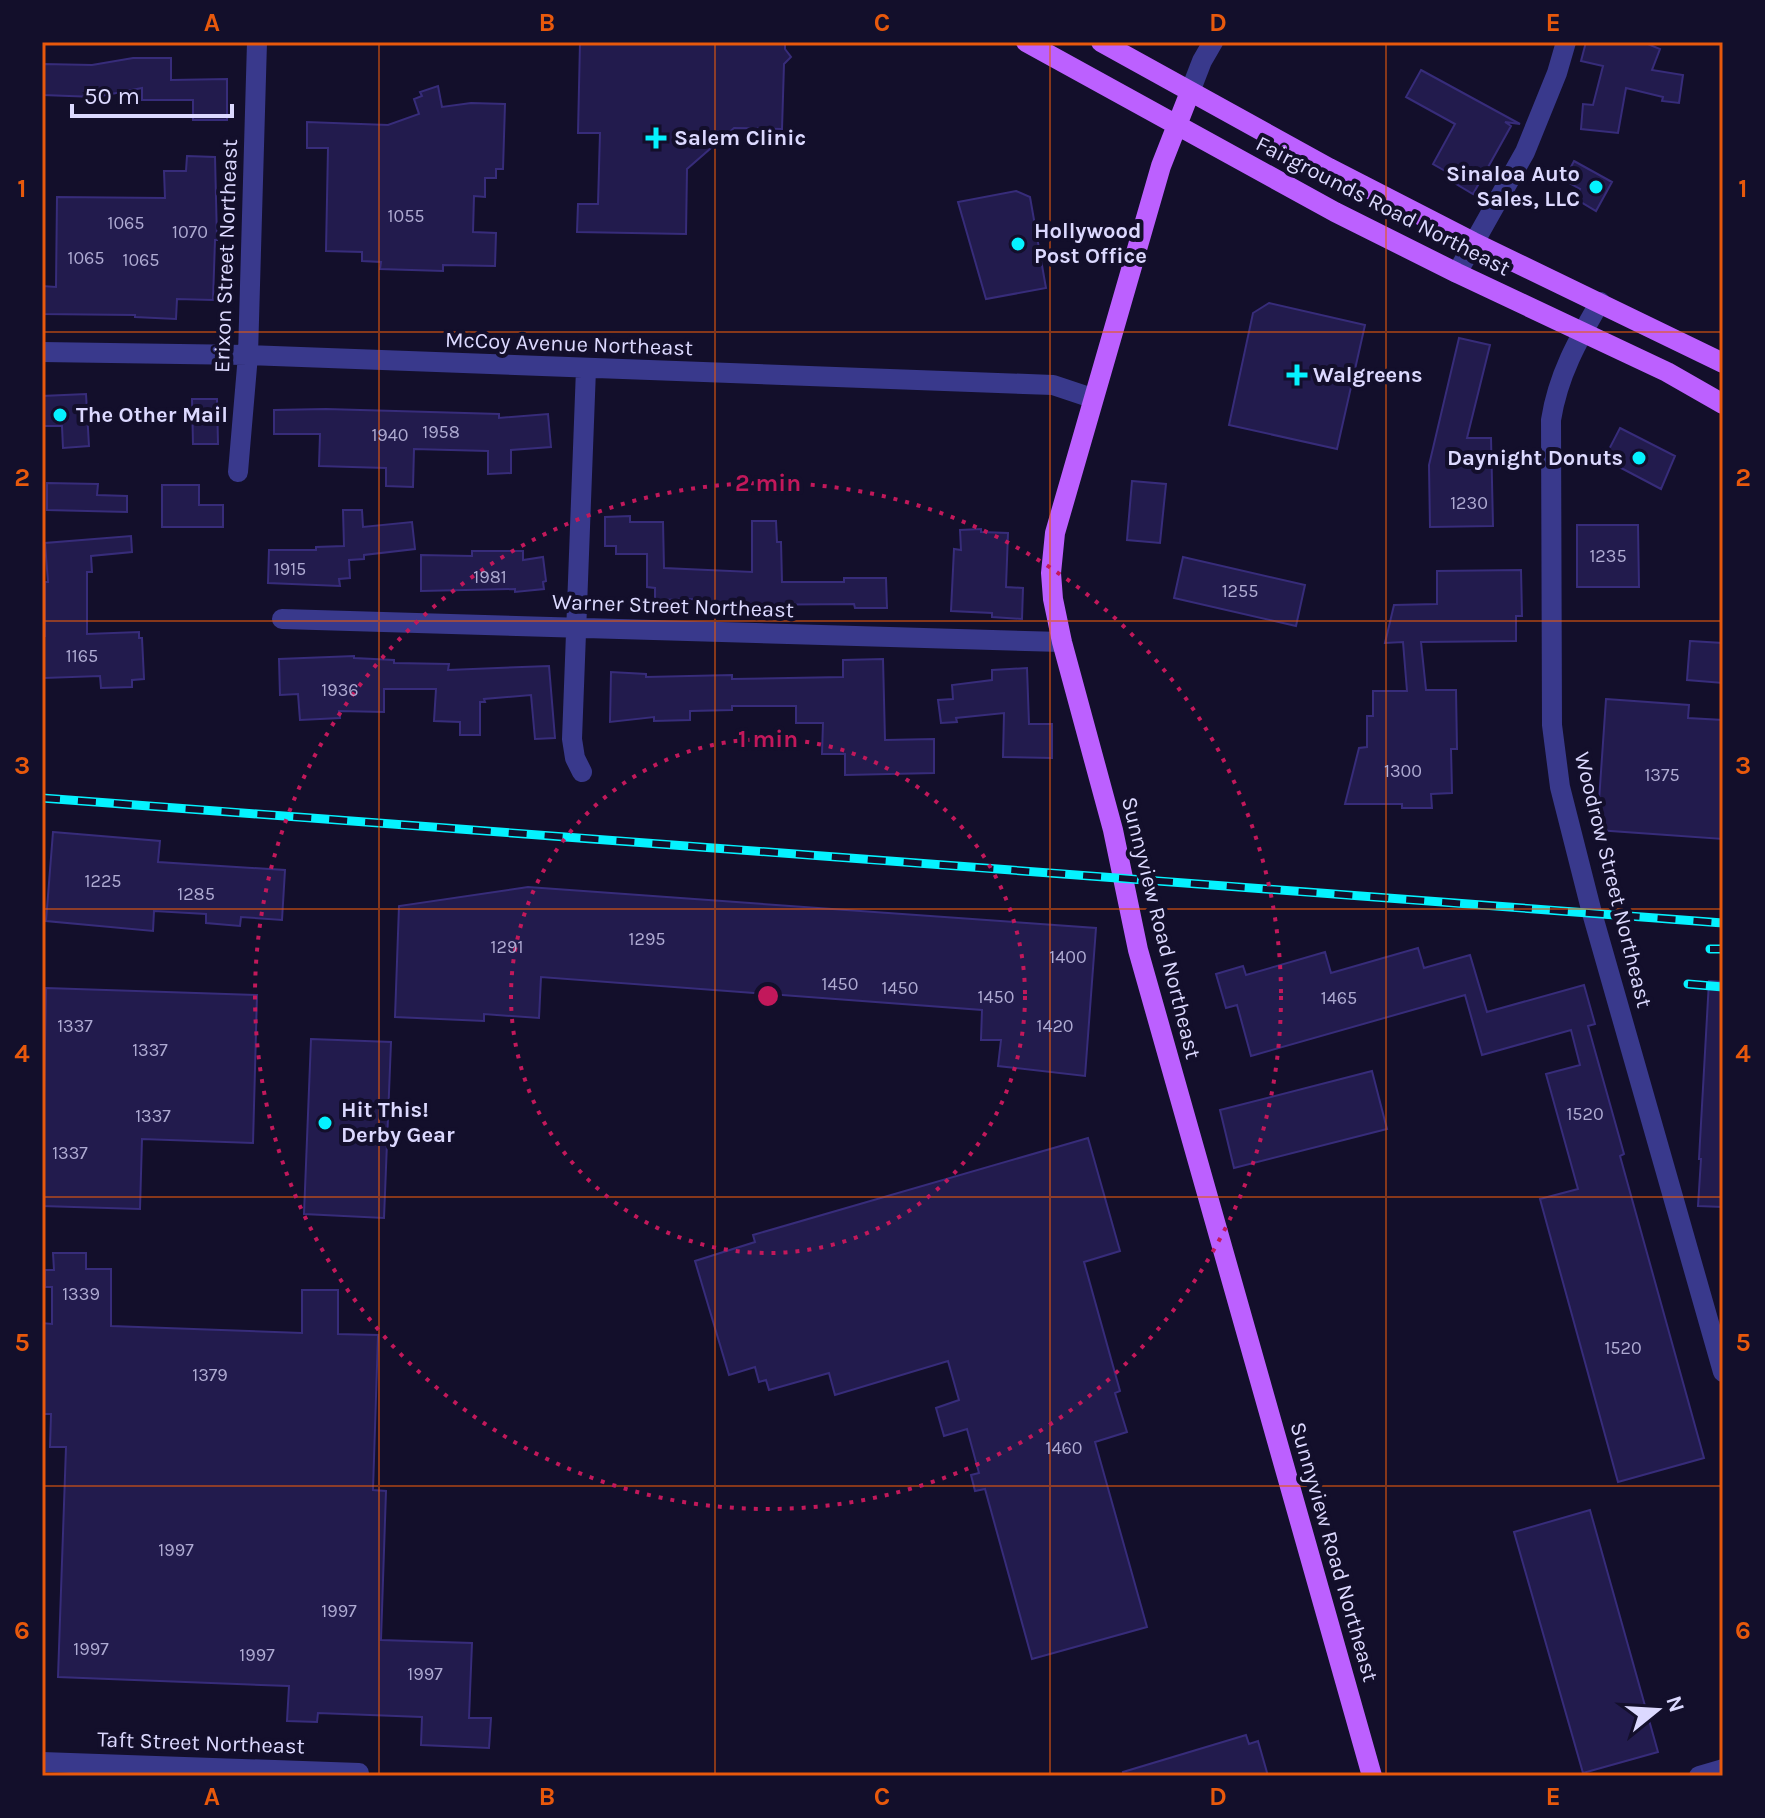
<svg xmlns="http://www.w3.org/2000/svg" width="1765" height="1818" font-family="Karla,sans-serif">
  <style>
    .building { fill: #221b4d; stroke: #372c7a; stroke-width: 2 }
    .lines { fill: none; stroke-linecap: round; stroke-linejoin: round }
    .minor { stroke: #39398c; stroke-width: 20 }
    .major { stroke: #bc60ff; stroke-width: 20 }
    .rail-casing { stroke: #05f2ff; stroke-width: 9 }
    .rail { stroke: #130f2b; stroke-width: 6; stroke-dasharray: 18; stroke-linecap: butt }
    .grid { fill: none; stroke: #e8590c; stroke-width: 2; stroke-opacity: 0.55 }
    .ring { fill: none; stroke: #c2185b; stroke-width: 4; stroke-dasharray: 4 8 }
    .poi-dot { fill: #05f2ff; stroke: #130f2b; stroke-width: 3 }
    .labels { text-anchor: middle; dominant-baseline: central; stroke-width: 8; stroke-linejoin: round; paint-order: stroke }
    .number-label { font-size: 18px; fill: #aeaad2 }
    .poi-label { font-size: 22px; font-weight: bold; fill: #dcd9ff; stroke: #130f2b; text-anchor: start }
    .street-label { font-size: 22px; fill: #dcd9ff; stroke: #130f2b }
    .centre { fill: #c2185b; stroke: #130f2b; stroke-width: 4 }
    .ring-label { font-size: 24px; text-anchor: middle; font-weight: bold; fill: #c2185b; stroke: #130f2b; stroke-width: 8; stroke-linejoin: round; paint-order: stroke }
    .neatline { fill: none; stroke: #e8590c; stroke-width: 3 }
    .grid-label { font-size: 26px; text-anchor: middle; font-weight: bold; fill: #e8590c }
  </style>
  <rect width="100%" height="100%" fill="#130f2b"/>
  <!-- building -->
  <path class="building" d="M 580,42 L 785,42 L 785,49 L 791,57 L 784,64 L 782,129 L 734,128 L 687,169 L 686,234 L 577,232 L 578,204 L 598,204 L 600,133 L 578,133 Z
    M 1586,42 L 1643,42 L 1660,49 L 1652,70 L 1683,75 L 1679,103 L 1662,101 L 1663,97 L 1626,88 L 1618,133 L 1581,129 L 1583,104 L 1593,105 L 1603,66 L 1581,61 Z
    M 133,58 L 171,58 L 171,80 L 227,79 L 227,120 L 193,120 L 193,100 L 142,100 L 142,88 L 96,97 L 43,95 L 44,64 L 92,65 Z
    M 1421,70 L 1520,124 L 1505,122 L 1511,126 L 1473,194 L 1451,181 L 1454,176 L 1433,164 L 1455,124 L 1406,97 Z
    M 438,86 L 442,107 L 471,103 L 505,104 L 503,169 L 496,169 L 496,178 L 485,178 L 485,197 L 474,196 L 473,232 L 496,233 L 495,266 L 443,265 L 443,271 L 380,269 L 381,262 L 362,261 L 362,252 L 326,251 L 328,148 L 307,148 L 307,122 L 388,125 L 419,114 L 414,99 L 422,96 L 420,92 Z
    M 187,156 L 215,157 L 217,240 L 215,240 L 213,300 L 177,299 L 176,319 L 135,317 L 135,315 L 42,314 L 42,286 L 56,287 L 57,197 L 165,198 L 164,171 L 186,171 Z
    M 1574,161 L 1612,182 L 1596,211 L 1576,199 L 1580,189 L 1564,180 Z
    M 1016,191 L 1030,197 L 1046,288 L 986,299 L 958,202 Z
    M 1269,303 L 1365,325 L 1337,449 L 1229,425 L 1253,313 Z
    M 1459,338 L 1490,345 L 1467,438 L 1491,438 L 1493,526 L 1430,527 L 1429,465 Z
    M 86,394 L 89,446 L 63,448 L 62,426 L 43,426 L 42,396 Z
    M 192,399 L 217,399 L 218,444 L 193,444 Z
    M 326,409 L 499,414 L 499,418 L 548,414 L 551,447 L 511,450 L 511,473 L 488,474 L 488,451 L 414,449 L 413,487 L 386,486 L 386,468 L 319,466 L 320,434 L 274,434 L 274,410 Z
    M 1620,428 L 1675,456 L 1661,489 L 1604,459 Z
    M 1132,481 L 1166,484 L 1160,543 L 1127,540 Z
    M 47,483 L 98,484 L 97,495 L 127,496 L 127,512 L 47,510 Z
    M 162,485 L 199,485 L 199,505 L 223,505 L 223,527 L 162,527 Z
    M 343,510 L 362,510 L 363,527 L 412,522 L 415,549 L 364,555 L 364,559 L 349,560 L 350,578 L 339,579 L 340,586 L 268,583 L 269,550 L 316,550 L 316,547 L 344,546 Z
    M 630,516 L 630,522 L 663,522 L 664,568 L 752,572 L 752,521 L 776,521 L 777,542 L 781,542 L 782,582 L 844,582 L 844,578 L 886,578 L 887,608 L 855,608 L 854,604 L 742,605 L 701,603 L 701,599 L 655,600 L 655,588 L 647,587 L 647,554 L 616,554 L 616,546 L 605,546 L 605,517 Z
    M 1577,525 L 1638,525 L 1639,587 L 1577,587 Z
    M 981,529 L 981,532 L 1008,533 L 1006,587 L 1023,588 L 1022,619 L 992,617 L 992,613 L 951,611 L 954,549 L 961,550 L 960,530 Z
    M 131,536 L 132,552 L 91,556 L 92,572 L 87,572 L 87,634 L 139,632 L 139,638 L 142,638 L 144,679 L 132,680 L 132,687 L 101,688 L 100,676 L 44,678 L 42,636 L 45,636 L 45,582 L 48,582 L 45,543 Z
    M 472,551 L 523,551 L 523,560 L 543,557 L 546,581 L 543,582 L 544,589 L 515,592 L 515,589 L 421,591 L 421,555 L 472,556 Z
    M 1183,557 L 1305,585 L 1296,626 L 1174,598 Z
    M 1521,570 L 1522,616 L 1516,616 L 1516,641 L 1421,642 L 1426,690 L 1456,690 L 1457,749 L 1451,749 L 1452,793 L 1431,794 L 1432,808 L 1402,808 L 1402,804 L 1345,804 L 1359,748 L 1367,747 L 1367,716 L 1373,716 L 1373,691 L 1407,691 L 1403,642 L 1385,643 L 1394,605 L 1437,604 L 1437,571 Z
    M 1690,641 L 1723,643 L 1723,683 L 1687,680 Z
    M 354,656 L 354,658 L 394,660 L 394,663 L 449,664 L 448,670 L 549,666 L 555,738 L 535,739 L 531,695 L 484,699 L 485,702 L 480,702 L 480,735 L 460,735 L 460,722 L 434,721 L 436,689 L 384,689 L 384,712 L 339,711 L 340,718 L 300,720 L 298,694 L 280,695 L 279,659 Z
    M 883,659 L 885,740 L 934,739 L 934,773 L 845,775 L 845,754 L 822,754 L 823,723 L 796,723 L 796,706 L 732,706 L 732,710 L 690,711 L 690,720 L 654,721 L 654,717 L 610,722 L 611,672 L 646,674 L 646,677 L 732,675 L 732,679 L 843,677 L 843,660 Z
    M 1027,668 L 1029,724 L 1052,724 L 1052,758 L 1003,757 L 1004,713 L 956,718 L 957,722 L 941,723 L 938,700 L 953,699 L 952,685 L 992,680 L 992,670 Z
    M 1606,699 L 1689,705 L 1688,718 L 1723,720 L 1723,839 L 1597,830 Z
    M 53,832 L 160,841 L 158,862 L 285,870 L 282,920 L 241,917 L 240,926 L 206,923 L 206,914 L 154,911 L 153,931 L 46,921 Z
    M 528,887 L 1096,928 L 1085,1076 L 998,1066 L 1001,1040 L 981,1040 L 982,1010 L 541,977 L 539,1018 L 484,1014 L 484,1021 L 395,1017 L 399,906 Z
    M 1418,948 L 1424,968 L 1470,955 L 1487,1012 L 1584,985 L 1595,1024 L 1588,1026 L 1624,1154 L 1620,1156 L 1704,1458 L 1618,1482 L 1540,1199 L 1578,1189 L 1546,1074 L 1580,1065 L 1571,1030 L 1482,1055 L 1465,995 L 1251,1056 L 1237,1005 L 1226,1008 L 1216,974 L 1243,966 L 1246,975 L 1325,952 L 1331,973 Z
    M 1709,981 L 1723,982 L 1723,1207 L 1698,1206 L 1701,1159 L 1699,1159 Z
    M 46,988 L 257,995 L 253,1143 L 142,1139 L 140,1209 L 42,1206 Z
    M 311,1039 L 391,1042 L 384,1218 L 304,1214 Z
    M 1372,1071 L 1387,1129 L 1234,1168 L 1220,1110 Z
    M 1088,1138 L 1120,1251 L 1084,1262 L 1120,1391 L 1115,1393 L 1127,1432 L 1095,1442 L 1147,1627 L 1032,1659 L 985,1489 L 975,1491 L 971,1475 L 979,1473 L 967,1429 L 944,1436 L 936,1408 L 959,1400 L 948,1361 L 835,1395 L 829,1373 L 769,1390 L 766,1380 L 759,1382 L 755,1367 L 729,1375 L 695,1261 L 755,1242 L 753,1235 Z
    M 53,1253 L 86,1253 L 86,1269 L 111,1269 L 111,1326 L 302,1333 L 302,1290 L 338,1290 L 338,1334 L 378,1335 L 373,1490 L 386,1491 L 381,1640 L 472,1643 L 469,1718 L 491,1718 L 489,1748 L 421,1745 L 422,1717 L 318,1713 L 317,1722 L 287,1721 L 289,1686 L 58,1677 L 66,1447 L 50,1447 L 51,1414 L 42,1414 L 42,1323 L 52,1324 L 52,1287 L 45,1287 L 45,1270 L 54,1270 Z
    M 1590,1510 L 1658,1752 L 1583,1773 L 1514,1532 Z
    M 1246,1735 L 1249,1744 L 1258,1741 L 1268,1776 L 1124,1776 L 1123,1772 Z"/>
  <g class="lines">
    <!-- minor -->
    <path class="minor" d="M 1190,92 L 1202,61 L 1213,42
      M 1457,273 L 1525,152 L 1557,73 L 1566,42
      M 1600,302 C 1578,340 1558,375 1551,420 L 1552,725 L 1560,787 L 1592,913 L 1723,1372
      M 42,352 L 248,355 L 1053,385 L 1092,398
      M 238,472 L 248,355 L 257,42
      M 282,619 L 1062,642
      M 582,772 L 575,758 L 572,739 L 586,369
      M 42,1762 L 359,1773
      M 1699,1776 L 1723,1769"/>
    <!-- major -->
    <path class="major" d="M 1026,42 L 1335,212 L 1457,273 L 1667,372 L 1723,404
      M 1101,42 L 1329,168 L 1473,242 L 1723,363
      M 1190,92 L 1161,166 L 1055,533 L 1051,573 L 1053,599 L 1062,642 L 1113,830 L 1138,950 L 1372,1776"/>
    <!-- rail casing -->
    <g class="rail-casing">
      <path id="rail" d="M 42,798 L 1723,923
        M 1710,949 L 1723,949
        M 1688,984 L 1723,987"/>
    </g>
    <!-- rail -->
    <use href="#rail" class="rail"/>
  </g>
  <!-- grid -->
  <path class="grid" d="M 379,42 L 379,1776M 715,42 L 715,1776M 1050,42 L 1050,1776M 1386,42 L 1386,1776M 42,332 L 1723,332M 42,621 L 1723,621M 42,909 L 1723,909M 42,1197 L 1723,1197M 42,1486 L 1723,1486"/>
  <!-- distance rings -->
  <g class="ring">
    <circle cx="768" cy="996" r="257"/>
    <circle cx="768" cy="996" r="513"/>
  </g>
  <!-- markers -->
  <g class="poi-dot">
    <path d="M652 126h8v8h8v8h-8v8h-8v-8h-8v-8h8z"/>
    <circle cx="1596" cy="187" r="8"/>
    <circle cx="1018" cy="244" r="8"/>
    <path d="M1293 363h8v8h8v8h-8v8h-8v-8h-8v-8h8z"/>
    <circle cx="60" cy="415" r="8"/>
    <circle cx="1639" cy="458" r="8"/>
    <circle cx="325" cy="1123" r="8"/>
  </g>
  <g class="labels">
    <!-- number labels -->
    <g class="number-label">
      <text x="406" y="216">1055</text>
      <text x="126" y="223">1065</text>
      <text x="190" y="232">1070</text>
      <text x="86" y="258">1065</text>
      <text x="141" y="260">1065</text>
      <text x="441" y="432">1958</text>
      <text x="390" y="435">1940</text>
      <text x="1469" y="503">1230</text>
      <text x="1608" y="556">1235</text>
      <text x="290" y="569">1915</text>
      <text x="490" y="577">1981</text>
      <text x="1240" y="591">1255</text>
      <text x="82" y="656">1165</text>
      <text x="340" y="690">1936</text>
      <text x="1403" y="771">1300</text>
      <text x="1662" y="775">1375</text>
      <text x="103" y="881">1225</text>
      <text x="196" y="894">1285</text>
      <text x="647" y="939">1295</text>
      <text x="507" y="947">1291</text>
      <text x="1068" y="957">1400</text>
      <text x="840" y="984">1450</text>
      <text x="900" y="988">1450</text>
      <text x="996" y="997">1450</text>
      <text x="1339" y="998">1465</text>
      <text x="75" y="1026">1337</text>
      <text x="1055" y="1026">1420</text>
      <text x="150" y="1050">1337</text>
      <text x="1585" y="1114">1520</text>
      <text x="153" y="1116">1337</text>
      <text x="70" y="1153">1337</text>
      <text x="81" y="1294">1339</text>
      <text x="1623" y="1348">1520</text>
      <text x="210" y="1375">1379</text>
      <text x="1064" y="1448">1460</text>
      <text x="176" y="1550">1997</text>
      <text x="339" y="1611">1997</text>
      <text x="91" y="1649">1997</text>
      <text x="257" y="1655">1997</text>
      <text x="425" y="1674">1997</text>
    </g>
    <!-- poi labels -->
    <g class="poi-label">
      <text x="674" y="138">Salem Clinic</text>
      <text x="1580" y="174" text-anchor="end">Sinaloa Auto<tspan x="1580" dy="25">Sales, LLC</tspan></text>
      <text x="1034" y="231">Hollywood<tspan x="1034" dy="25">Post Office</tspan></text>
      <text x="1313" y="375">Walgreens</text>
      <text x="76" y="415">The Other Mail</text>
      <text x="1623" y="458" text-anchor="end">Daynight Donuts</text>
      <text x="341" y="1110">Hit This!<tspan x="341" dy="25">Derby Gear</tspan></text>
    </g>
    <!-- street labels -->
    <g class="street-label">
      <text transform="translate(1383 206) rotate(27)">Fairgrounds Road Northeast</text>
      <text transform="translate(226 256) rotate(-88)">Erixon Street Northeast</text>
      <text transform="translate(569 344) rotate(2)">McCoy Avenue Northeast</text>
      <text transform="translate(673 606) rotate(2)">Warner Street Northeast</text>
      <text transform="translate(1613 880) rotate(76)">Woodrow Street Northeast</text>
      <text transform="translate(1161 928) rotate(76)">Sunnyview Road Northeast</text>
      <text transform="translate(1334 1552) rotate(74)">Sunnyview Road Northeast</text>
      <text transform="translate(201 1743) rotate(2)">Taft Street Northeast</text>
    </g>
  </g>
  <circle cx="768" cy="996" r="12" class="centre"/>
  <g class="ring-label">
    <text x="768" y="491">2 min</text>
    <text x="768" y="747">1 min</text>
  </g>
  <!-- border -->
  <rect width="1765" height="1818" fill="none" stroke="#130f2b" stroke-width="88"/>
  <!-- north arrow -->
  <g transform="translate(1657 1710) rotate(72)" stroke="#130f2b" stroke-width="6" paint-order="stroke">
  <path d="M0-6L14 30L0 20L-14 30Z" fill="#dcd9ff"/>
  <text y="-12" font-size="22" font-weight="bold" text-anchor="middle" fill="#dcd9ff">N</text>
  </g>
  <!-- scale -->
  <path d="M72 104v12h160v-12" fill="none" stroke="#dcd9ff" stroke-width="4"/>
  <text x="84" y="104" font-size="24" fill="#dcd9ff" stroke="#130f2b" stroke-width="6" paint-order="stroke">50 m</text>
  <rect x="44" y="44" width="1677" height="1730" class="neatline"/>
  <g class="grid-label">
    <text x="212" y="31">A</text>
    <text x="547" y="31">B</text>
    <text x="882" y="31">C</text>
    <text x="1218" y="31">D</text>
    <text x="1553" y="31">E</text>
    <text x="22" y="197">1</text>
    <text x="1743" y="197">1</text>
    <text x="22" y="486">2</text>
    <text x="1743" y="486">2</text>
    <text x="22" y="774">3</text>
    <text x="1743" y="774">3</text>
    <text x="22" y="1062">4</text>
    <text x="1743" y="1062">4</text>
    <text x="22" y="1351">5</text>
    <text x="1743" y="1351">5</text>
    <text x="22" y="1639">6</text>
    <text x="1743" y="1639">6</text>
    <text x="212" y="1805">A</text>
    <text x="547" y="1805">B</text>
    <text x="882" y="1805">C</text>
    <text x="1218" y="1805">D</text>
    <text x="1553" y="1805">E</text>
  </g>
</svg>
